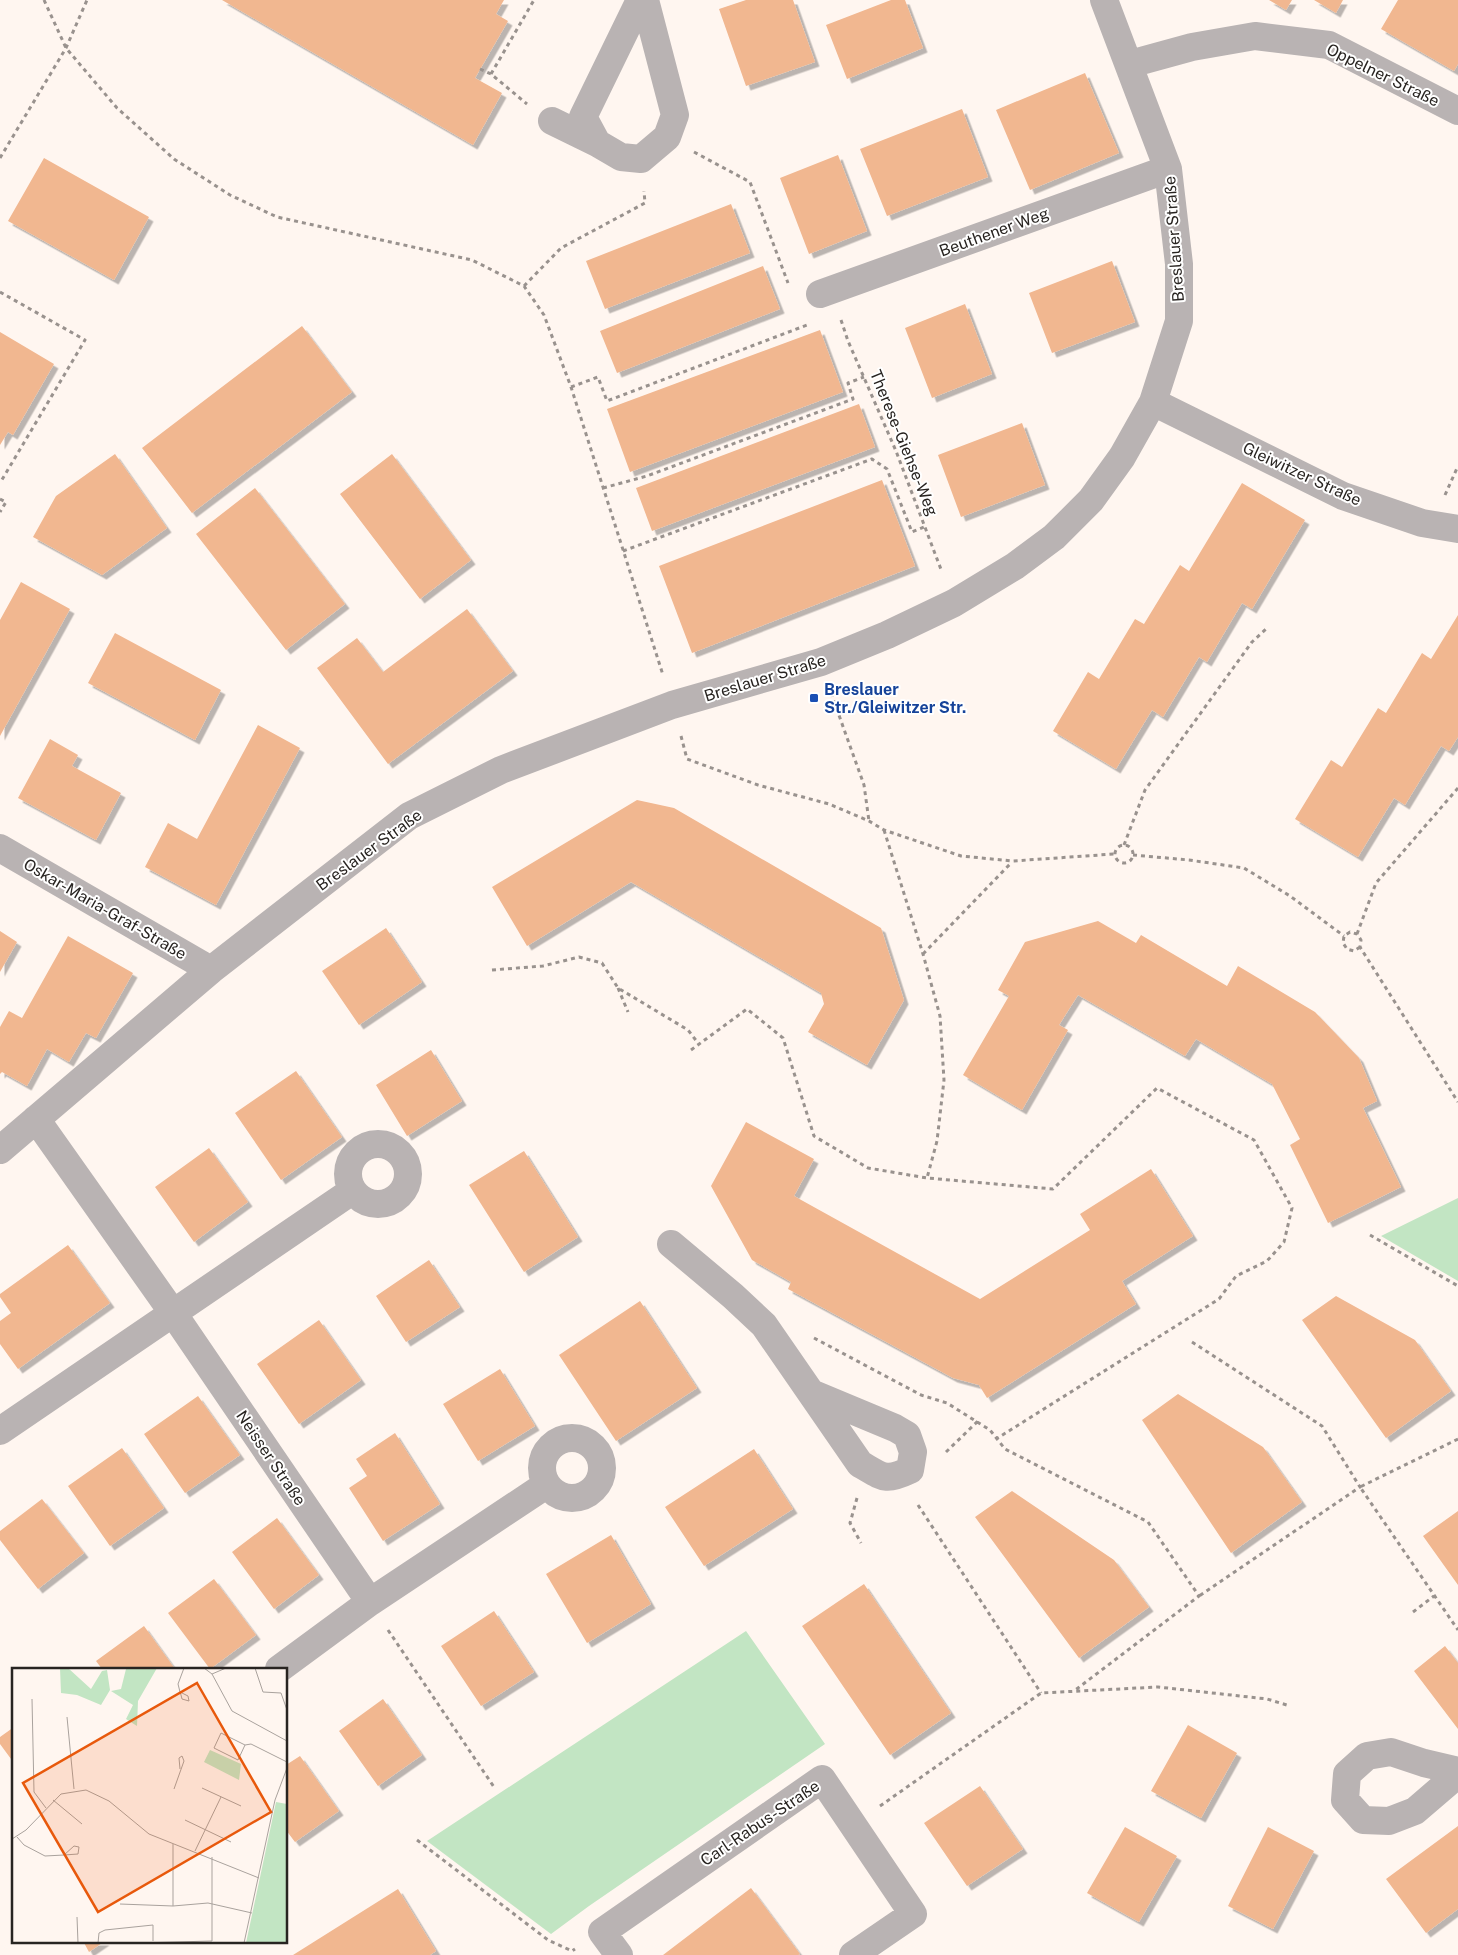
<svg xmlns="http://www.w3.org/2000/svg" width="1458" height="1955" font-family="'Public Sans',sans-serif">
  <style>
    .green { fill: #c2e5c3 }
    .building { fill: #f1b790; filter: url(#shadow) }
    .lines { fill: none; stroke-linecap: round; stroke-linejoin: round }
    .path { stroke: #99928e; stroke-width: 3; stroke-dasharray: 4 4; stroke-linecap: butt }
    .minor { stroke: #b9b3b3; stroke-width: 28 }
    .transit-dot { fill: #1a4fb4; stroke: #fff; stroke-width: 2 }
    .labels { text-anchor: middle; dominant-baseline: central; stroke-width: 4; stroke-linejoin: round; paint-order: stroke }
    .street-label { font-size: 16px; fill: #282421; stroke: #fff }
    .transit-label { font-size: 16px; font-weight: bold; fill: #164399; stroke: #fff; text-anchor: start }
    .inset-road { fill: none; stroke: #a9a29d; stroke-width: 1 }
    .view { fill: #e8590c; fill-opacity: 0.15; stroke: #e8590c; stroke-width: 2.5 }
    .inset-edge { fill: none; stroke: #282421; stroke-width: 2.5 }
  </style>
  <defs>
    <filter id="shadow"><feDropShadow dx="4.5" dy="4.5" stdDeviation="0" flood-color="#0004"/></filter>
  </defs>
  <rect width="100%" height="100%" fill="#fff6f0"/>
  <!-- green -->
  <path class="green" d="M 1458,1198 L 1458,1281 L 1381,1236 Z
    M 746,1631 L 825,1744 L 589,1906 L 551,1934 L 427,1841 Z"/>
  <!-- building -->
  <path class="building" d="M 222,0 L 504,0 L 496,14 L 508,21 L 475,78 L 502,93 L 473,145 Z
    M 746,0 L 793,0 L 815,62 L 746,86 L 719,9 Z
    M 891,0 L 905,0 L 923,48 L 847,79 L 826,25 Z
    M 1269,0 L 1292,0 L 1286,10 Z
    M 1314,0 L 1343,0 L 1336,13 Z
    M 1398,0 L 1458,0 L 1458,64 L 1454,71 L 1381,29 Z
    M 1085,73 L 1119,153 L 1030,190 L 996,110 Z
    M 962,109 L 988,177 L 887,216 L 860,149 Z
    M 838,155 L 867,231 L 809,254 L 780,178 Z
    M 44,158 L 149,217 L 114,280 L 8,221 Z
    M 731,204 L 750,253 L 605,309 L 586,261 Z
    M 1112,261 L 1135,322 L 1052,353 L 1029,293 Z
    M 763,266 L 780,309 L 617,373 L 600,331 Z
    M 965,304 L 992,374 L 932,398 L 905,328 Z
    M 302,326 L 352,392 L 192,513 L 142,448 Z
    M 820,330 L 843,392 L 630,472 L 607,409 Z
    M 0,332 L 54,364 L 13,435 L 8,432 L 0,445 Z
    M 859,404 L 875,447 L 652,531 L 636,488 Z
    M 1022,423 L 1045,485 L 961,517 L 938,455 Z
    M 115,454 L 167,528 L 102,575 L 33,537 L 56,496 Z
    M 392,454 L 471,560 L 420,599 L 340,494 Z
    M 882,480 L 915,566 L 692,653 L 659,566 Z
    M 1242,483 L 1305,520 L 1252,609 L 1242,603 L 1207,662 L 1199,657 L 1163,717 L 1152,710 L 1116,769 L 1053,731 L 1088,672 L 1099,679 L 1135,619 L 1144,624 L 1180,565 L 1189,571 Z
    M 255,488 L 345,604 L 286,650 L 196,534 Z
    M 21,582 L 70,609 L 0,736 L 0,620 Z
    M 467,609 L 513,671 L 388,764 L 317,668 L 357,638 L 383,672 Z
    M 1458,615 L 1458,737 L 1449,751 L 1441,746 L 1405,805 L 1394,798 L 1358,857 L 1295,819 L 1331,760 L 1342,767 L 1378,708 L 1386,713 L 1422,653 L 1431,659 Z
    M 115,633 L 221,690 L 195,740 L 88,683 Z
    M 258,725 L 300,748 L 216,905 L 145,867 L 168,823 L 197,839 Z
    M 50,739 L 78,755 L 72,766 L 121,793 L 96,840 L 18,798 Z
    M 637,800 L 674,808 L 881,928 L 904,1000 L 867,1065 L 808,1032 L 824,1004 L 821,993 L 631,882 L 527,946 L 492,887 Z
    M 1098,921 L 1136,943 L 1141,935 L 1227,986 L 1238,966 L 1315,1012 L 1359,1058 L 1377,1101 L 1363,1108 L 1401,1187 L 1328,1223 L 1290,1145 L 1300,1139 L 1272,1084 L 1196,1039 L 1185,1056 L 1078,995 L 1059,1025 L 1068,1030 L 1022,1110 L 963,1075 L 1009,996 L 998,990 L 1025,942 Z
    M 386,928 L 422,982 L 359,1025 L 322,971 Z
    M 0,931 L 17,942 L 0,972 Z
    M 68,936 L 133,973 L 96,1038 L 86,1033 L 69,1062 L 47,1049 L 27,1086 L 2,1072 L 0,1074 L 0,1027 L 9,1011 L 22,1018 Z
    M 431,1050 L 462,1101 L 407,1136 L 376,1085 Z
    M 296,1071 L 342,1137 L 281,1180 L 235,1113 Z
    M 746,1122 L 814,1159 L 794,1196 L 980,1299 L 1090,1230 L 1080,1214 L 1151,1169 L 1193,1236 L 1122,1281 L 1136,1304 L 987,1398 L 979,1385 L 953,1378 L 788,1289 L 791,1282 L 752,1260 L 711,1186 Z
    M 209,1148 L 248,1202 L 194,1242 L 155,1187 Z
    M 524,1151 L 578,1237 L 524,1272 L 469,1185 Z
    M 68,1245 L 110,1303 L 18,1369 L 0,1344 L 0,1321 L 11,1313 L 0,1297 L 0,1294 Z
    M 429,1260 L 460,1307 L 406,1342 L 376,1296 Z
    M 1336,1296 L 1415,1340 L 1451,1391 L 1386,1438 L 1302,1320 Z
    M 640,1301 L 697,1388 L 616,1441 L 559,1355 Z
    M 319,1320 L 361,1380 L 299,1424 L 257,1364 Z
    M 500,1369 L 535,1426 L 478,1461 L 443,1404 Z
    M 1178,1394 L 1263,1447 L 1302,1502 L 1231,1553 L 1142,1420 Z
    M 198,1396 L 240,1455 L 185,1493 L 144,1434 Z
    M 395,1433 L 440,1504 L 383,1541 L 349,1488 L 367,1476 L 356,1459 Z
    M 122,1448 L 164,1508 L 110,1546 L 68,1486 Z
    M 754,1449 L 793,1509 L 704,1566 L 665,1507 Z
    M 1012,1491 L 1114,1560 L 1149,1607 L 1079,1658 L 975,1517 Z
    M 42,1499 L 84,1553 L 38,1589 L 0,1540 L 0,1531 Z
    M 1458,1511 L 1458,1585 L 1423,1536 Z
    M 277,1518 L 319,1575 L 274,1609 L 232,1552 Z
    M 611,1535 L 651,1604 L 587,1643 L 546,1574 Z
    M 214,1579 L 256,1635 L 210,1669 L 168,1613 Z
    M 864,1584 L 951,1713 L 890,1755 L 802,1626 Z
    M 494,1611 L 534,1672 L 481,1706 L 441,1646 Z
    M 144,1626 L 175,1669 L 102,1669 L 96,1661 Z
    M 1445,1646 L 1458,1663 L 1458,1729 L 1414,1671 Z
    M 383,1699 L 422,1755 L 378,1786 L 339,1731 Z
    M 1188,1725 L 1237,1753 L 1201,1818 L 1151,1791 Z
    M 14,1727 L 14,1763 L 0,1744 L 0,1737 Z
    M 300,1756 L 339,1811 L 295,1842 L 286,1830 L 286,1765 Z
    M 980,1786 L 1023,1849 L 967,1886 L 924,1823 Z
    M 1458,1826 L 1458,1909 L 1426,1933 L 1386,1879 Z
    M 1125,1827 L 1177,1856 L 1139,1922 L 1087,1893 Z
    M 1268,1827 L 1314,1851 L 1273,1929 L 1228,1906 Z
    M 751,1888 L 800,1954 L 798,1955 L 663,1955 Z
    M 398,1889 L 436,1951 L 430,1955 L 293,1955 Z
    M 83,1941 L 105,1941 L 89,1952 Z"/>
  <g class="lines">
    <!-- path -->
    <path class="path" d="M 44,0 L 66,48 L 117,108 L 174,159 L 230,195 L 277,217 L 472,260 L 524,286 L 544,315 L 571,387 L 663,675
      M 480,69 L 491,74 L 527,104
      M 491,74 L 534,0
      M 694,152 L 750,182 L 788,283
      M 0,158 L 66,48 L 87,0
      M 524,286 L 561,248 L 645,203 L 644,191
      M 0,292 L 85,340 L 0,483
      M 841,320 L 848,341 L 896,451 L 942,572
      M 571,387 L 598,377 L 607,401 L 807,325
      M 603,488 L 647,476 L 853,399 L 848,383 L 864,377
      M 1445,495 L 1458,466
      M 0,499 L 6,502 L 0,512
      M 623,551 L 872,459 L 887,469 L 912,532 L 924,527
      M 831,693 L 864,785 L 869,821
      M 681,736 L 687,759 L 758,785 L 829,804 L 869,821 L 884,830 L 961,856 L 1013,861 L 1114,854
      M 884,830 L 923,954 L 940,1016 L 944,1080 L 937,1141 L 927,1178
      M 1124,845 L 1145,790 L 1252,642 L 1266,629
      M1115 854a9 9 0 1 1 18 0a9 9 0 1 1-18 0Z
      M 1133,855 L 1189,860 L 1244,868 L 1290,896 L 1344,936
      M 1357,934 L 1376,883 L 1458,788
      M 1360,947 L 1354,951 L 1347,949 L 1343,943 L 1344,936 L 1350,932 L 1357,934 L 1361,940 L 1360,947 L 1458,1102
      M 923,954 L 1012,862
      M 492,970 L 543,966 L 579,957 L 602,963 L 618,988 L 688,1030 L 698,1043
      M 618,988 L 628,1012
      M 691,1050 L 747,1009 L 783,1038 L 814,1136 L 868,1168 L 927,1178 L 1053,1189 L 1157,1088 L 1254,1140 L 1292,1208 L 1284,1242 L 1267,1261 L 1236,1276 L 1219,1299 L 996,1439
      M 1370,1235 L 1458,1286
      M 814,1338 L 921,1395 L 947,1403 L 990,1430 L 1005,1449 L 1148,1522 L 1199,1596 L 1074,1691
      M 1192,1342 L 1322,1426 L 1360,1487 L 1199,1596
      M 1458,1439 L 1360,1487 L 1458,1630
      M 946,1452 L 978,1421
      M 857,1498 L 850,1523 L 861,1543
      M 918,1505 L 1041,1693
      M 1413,1612 L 1434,1596
      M 388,1630 L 494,1787
      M 880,1806 L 1041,1693 L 1158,1687 L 1267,1699 L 1290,1706
      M 417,1840 L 548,1940 L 572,1951 L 575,1949"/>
    <!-- minor -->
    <path class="minor" d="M 640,0 L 583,117 L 597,143 L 621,157 L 641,159 L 667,137 L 675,115 L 645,0
      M 1130,64 L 1192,47 L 1255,36 L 1329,45 L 1458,111
      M 552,121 L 597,143
      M 820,294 L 1168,169
      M 1153,402 L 1343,496 L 1422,523 L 1458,529
      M 0,848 L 211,970
      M 36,1119 L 173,1313 L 370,1602
      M348 1174a30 30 0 1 1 60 0a30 30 0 1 1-60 0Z
      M 0,1150 L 211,970 L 409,816 L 501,770 L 672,705 L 821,662 L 887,635 L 954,603 L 1015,566 L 1054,537 L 1091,500 L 1122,457 L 1153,402 L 1179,321 L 1179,264 L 1168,169 L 1104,0
      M 671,1244 L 733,1296 L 764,1325 L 860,1464 C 883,1477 885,1482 910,1470 L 913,1452 L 907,1435 L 895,1428 L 811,1393
      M 0,1431 L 352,1191
      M542 1468a30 30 0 1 1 60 0a30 30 0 1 1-60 0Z
      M 279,1669 L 370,1602 L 546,1485
      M 1458,1771 L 1424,1763 L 1391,1752 L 1367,1756 L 1347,1774 L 1345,1800 L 1363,1820 L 1389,1821 L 1415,1811 L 1458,1774
      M 619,1955 L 602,1932 L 822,1779 L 913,1914 L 853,1955"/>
  </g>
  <!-- markers -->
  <rect class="transit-dot" x="809" y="693" width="10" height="10" rx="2.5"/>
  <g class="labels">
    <!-- street labels -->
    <g class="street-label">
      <text transform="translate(1383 75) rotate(26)">Oppelner Straße</text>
      <text transform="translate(994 232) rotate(-20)">Beuthener Weg</text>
      <text transform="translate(1174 239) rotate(-94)">Breslauer Straße</text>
      <text transform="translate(904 443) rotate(68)">Therese-Giehse-Weg</text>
      <text transform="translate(1302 474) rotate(25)">Gleiwitzer Straße</text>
      <text transform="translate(765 678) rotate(-17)">Breslauer Straße</text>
      <text transform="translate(369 850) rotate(-36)">Breslauer Straße</text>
      <text transform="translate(105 909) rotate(30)">Oskar-Maria-Graf-Straße</text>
      <text transform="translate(271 1458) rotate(56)">Neisser Straße</text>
      <text transform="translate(760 1823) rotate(-34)">Carl-Rabus-Straße</text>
    </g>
    <!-- transit labels -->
    <g class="transit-label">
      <text x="824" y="689">Breslauer<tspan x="824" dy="18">Str./Gleiwitzer Str.</tspan></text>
    </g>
  </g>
  <!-- overview -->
  <g transform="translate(12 1668)">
    <rect width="275" height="275" fill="#fff6f0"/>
    <path d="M 48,0 L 56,0 L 79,21 L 90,3 L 95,2 L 98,22 L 89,37 L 65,27 L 49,25 ZM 145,0 L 126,33 L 125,58 L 114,51 L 121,37 L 99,23 L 109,21 L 114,1 ZM 198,82 L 229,96 L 227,112 L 192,94 ZM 264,134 L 275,136 L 275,275 L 234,275 Z" fill="#c2e5c3"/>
    <path class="inset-road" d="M 86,0 L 105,0M 192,0 L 200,6 L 220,43 L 275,73M 243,0 L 251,24 L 269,25 L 275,42M 200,6 L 214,0M 168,24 L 176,28 L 177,33 L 170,31 L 169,27 L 168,24 L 166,16 L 172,0M 20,31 L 22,124 L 34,140M 55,49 L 62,121M 209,65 L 233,77 L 226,92 L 202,80 ZM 233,77 L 239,76 L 275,94M 190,120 L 229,138M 162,121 L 172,93 L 170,88 L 167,90 L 168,101M 41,132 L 70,156M 173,152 L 219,174M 5,169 L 12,177 L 33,188 L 52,187 L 66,186 L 67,179 L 62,178 L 52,187M 0,171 L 14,162 L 49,126 L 74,122 L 97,133 L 137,166 L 247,210M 183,183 L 209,129M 108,236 L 161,238 L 196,235 L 240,245M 161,238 L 161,176M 65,249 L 66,275M 86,275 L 87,265 L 93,262 L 141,257 L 141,273M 127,275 L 200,273 L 200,189M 232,275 L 263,132 L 275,100"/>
    <path class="view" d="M 185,15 L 259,144 L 86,244 L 11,115 Z"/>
    <rect width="275" height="275" class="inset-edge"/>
  </g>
</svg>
